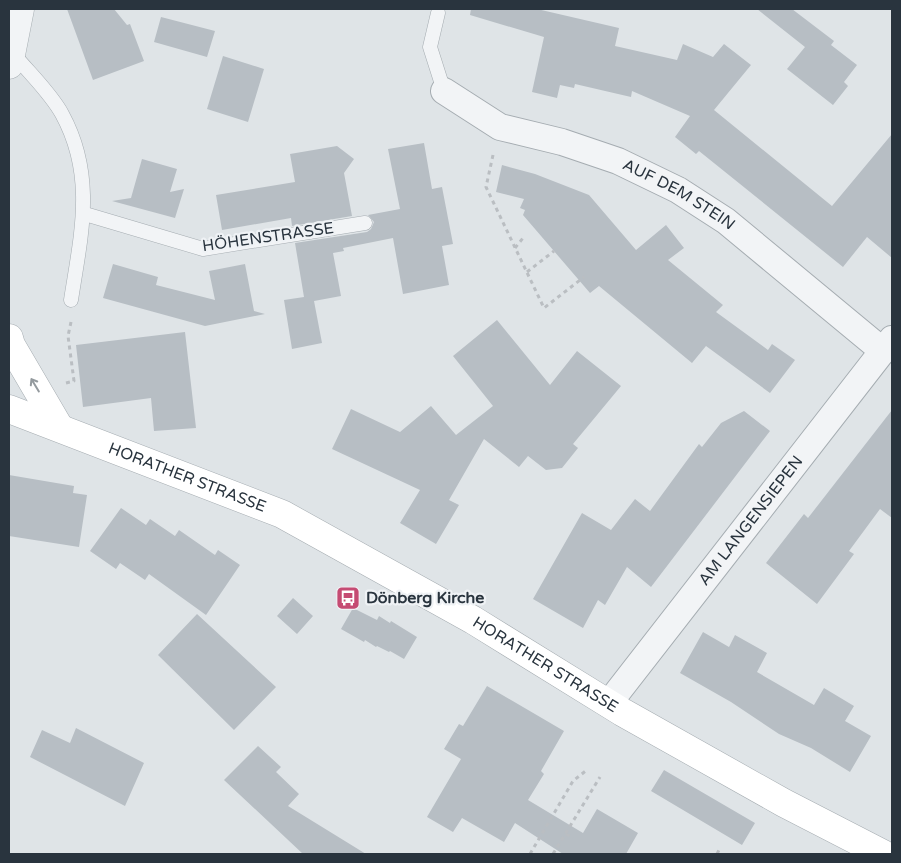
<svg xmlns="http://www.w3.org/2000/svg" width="901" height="863" font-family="'Varela Round',sans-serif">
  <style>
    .building { fill: #b7bec4 }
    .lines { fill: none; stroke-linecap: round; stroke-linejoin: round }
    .service-casing { stroke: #a5acb1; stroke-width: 15 }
    .minor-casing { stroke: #a5acb1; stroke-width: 28 }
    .tertiary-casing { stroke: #a5acb1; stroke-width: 29 }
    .secondary-casing { stroke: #a5acb1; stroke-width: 29 }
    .path { stroke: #babec2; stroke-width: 3; stroke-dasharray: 4 4; stroke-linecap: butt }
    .service { stroke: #f2f4f6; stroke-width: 14 }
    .minor { stroke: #f2f4f6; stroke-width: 26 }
    .tertiary { stroke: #f2f4f6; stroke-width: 28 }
    .secondary { stroke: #fff; stroke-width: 28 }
    .oneway { stroke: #949a9e }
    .labels { text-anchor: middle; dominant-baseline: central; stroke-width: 4.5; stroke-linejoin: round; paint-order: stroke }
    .street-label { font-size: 16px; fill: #29343e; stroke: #eff2f5 }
    .poi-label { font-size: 16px; font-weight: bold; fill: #29343e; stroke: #eff2f5; text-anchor: start }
  </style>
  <rect width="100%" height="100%" fill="#dfe4e7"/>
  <!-- building -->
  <path class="building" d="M 67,9 L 114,9 L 127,25 L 130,24 L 144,61 L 93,80 Z
    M 471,9 L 537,9 L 619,28 L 615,46 L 677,60 L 683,44 L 713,57 L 724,44 L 751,65 L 714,110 L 832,206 L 892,134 L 892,258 L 867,237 L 843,267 L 699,151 L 696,154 L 675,137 L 690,116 L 632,91 L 631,97 L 575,84 L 574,88 L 560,85 L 557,98 L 532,92 L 544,37 L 470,15 Z
    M 757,9 L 792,9 L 834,41 L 831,45 L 857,65 L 844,82 L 848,86 L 833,105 L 787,69 L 805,47 Z
    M 161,17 L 215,31 L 207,57 L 154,42 Z
    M 223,56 L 264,69 L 248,122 L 207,109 Z
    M 424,143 L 432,189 L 442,187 L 453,244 L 442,246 L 449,285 L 403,294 L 393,238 L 343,248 L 344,251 L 333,253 L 341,296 L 314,301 L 322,343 L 292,349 L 284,300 L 304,297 L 295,243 L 367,232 L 371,229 L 374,222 L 368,215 L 400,209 L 388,149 Z
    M 337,146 L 354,159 L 344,173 L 352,216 L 292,226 L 291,218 L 222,230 L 216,195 L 295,182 L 290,154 Z
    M 142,159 L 177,169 L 170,192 L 184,189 L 175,218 L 112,201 L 131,198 Z
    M 502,165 L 535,174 L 589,195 L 636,250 L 666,225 L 684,248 L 668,260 L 723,305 L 716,312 L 768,350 L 772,344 L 795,360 L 770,393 L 706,346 L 692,363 L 599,286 L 590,293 L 523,215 L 525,210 L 520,208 L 524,199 L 496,192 Z
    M 113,264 L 158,277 L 156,285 L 215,300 L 209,271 L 245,264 L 254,311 L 265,314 L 205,326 L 103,298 Z
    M 497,320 L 550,385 L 577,351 L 621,386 L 573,444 L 578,448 L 562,468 L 546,470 L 528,456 L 519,467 L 484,439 L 449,500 L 459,505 L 436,544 L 400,523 L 420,490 L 332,449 L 351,409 L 400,432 L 431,406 L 456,435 L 493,406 L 453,356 Z
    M 185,332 L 196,428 L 154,431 L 151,398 L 83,407 L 76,345 Z
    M 892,410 L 892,518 L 880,509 L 849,551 L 854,554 L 817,604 L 766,563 L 804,514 L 808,518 Z
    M 744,411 L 770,431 L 651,587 L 627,567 L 605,605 L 598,600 L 583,628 L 533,599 L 582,513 L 611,530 L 635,499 L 650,511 L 699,444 L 702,447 L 721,423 Z
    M 9,475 L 74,486 L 73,493 L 87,495 L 79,547 L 9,536 Z
    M 121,508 L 146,525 L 150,519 L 175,536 L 179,530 L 215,555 L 218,550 L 240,565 L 206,615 L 149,574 L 145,580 L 120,563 L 116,569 L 90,551 Z
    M 293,598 L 313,616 L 297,634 L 277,616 Z
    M 353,608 L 377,620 L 379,616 L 390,623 L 391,621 L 417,637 L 404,659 L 390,651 L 389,652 L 377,646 L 376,647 L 365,640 L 364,642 L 341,629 Z
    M 197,614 L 276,687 L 234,730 L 158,655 Z
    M 703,632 L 729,647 L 735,635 L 767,653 L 757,672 L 814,705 L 824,688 L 854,706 L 845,721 L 871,736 L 850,772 L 811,748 L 779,734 L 731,702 L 680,673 Z
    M 487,686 L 564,731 L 541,771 L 544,774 L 528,800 L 583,833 L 597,809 L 638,833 L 626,854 L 563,854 L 515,823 L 504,842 L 462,818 L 453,832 L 427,817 L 461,759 L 444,749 L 459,724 L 463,726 Z
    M 76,728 L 144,763 L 125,806 L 30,757 L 42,730 L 70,743 Z
    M 258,746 L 281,767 L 276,772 L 299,794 L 288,806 L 366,854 L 303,854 L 224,780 Z
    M 664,770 L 755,823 L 742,845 L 651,791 Z"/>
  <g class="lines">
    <!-- service casing -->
    <g class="service-casing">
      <path id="service" d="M 438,13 L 430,47 L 444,91
        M 12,52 C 28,72 50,92 62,114 C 96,176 81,235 71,300
        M 85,214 L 203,249 L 365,223"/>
    </g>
    <!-- minor casing -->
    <g class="minor-casing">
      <g id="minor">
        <path id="s1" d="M 444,91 L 500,127 L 562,142 L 618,161 L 678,190 L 726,221 L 883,351"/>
        <path id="s2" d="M 609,703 L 892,339"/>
      </g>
    </g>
    <!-- tertiary casing -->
    <g class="tertiary-casing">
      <path id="tertiary" d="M 9,65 L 20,9"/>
    </g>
    <!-- secondary casing -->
    <g class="secondary-casing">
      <g id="secondary">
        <path d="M 9,338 L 11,345 L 59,427"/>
        <path id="s3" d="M 9,409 L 282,514 L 473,620 L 622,712 L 784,803 L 883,854"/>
      </g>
    </g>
    <!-- path -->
    <path class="path" d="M 493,155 L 486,187 L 544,308 L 584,277
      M 515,248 L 523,238
      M 527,272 L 554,251
      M 66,383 L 74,381 L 68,336 L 71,322
      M 566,834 L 573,838
      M 530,854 L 573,781 L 588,769
      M 553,854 L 600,777
      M 717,854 L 719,850"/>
    <!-- service -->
    <use href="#service" class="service"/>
    <!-- minor -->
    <use href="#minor" class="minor"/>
    <!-- tertiary -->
    <use href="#tertiary" class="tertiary"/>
    <!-- secondary -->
    <use href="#secondary" class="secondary"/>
  </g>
  <!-- one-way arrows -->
  <defs><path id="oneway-shaft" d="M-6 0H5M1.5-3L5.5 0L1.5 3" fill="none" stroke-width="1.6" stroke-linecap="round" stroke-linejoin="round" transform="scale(1.25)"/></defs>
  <use class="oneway" href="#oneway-shaft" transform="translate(35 385) rotate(-121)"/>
  <!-- icons -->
  <defs>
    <g id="bus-square" transform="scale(1.25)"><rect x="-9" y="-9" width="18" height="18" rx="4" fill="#c54b73" stroke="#eff2f5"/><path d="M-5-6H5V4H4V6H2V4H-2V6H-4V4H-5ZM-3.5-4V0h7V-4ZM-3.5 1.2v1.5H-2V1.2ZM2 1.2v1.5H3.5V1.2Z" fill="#fff"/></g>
  </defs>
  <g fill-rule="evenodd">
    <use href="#bus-square" x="348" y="598"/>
  </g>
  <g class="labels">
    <!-- street labels -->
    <g class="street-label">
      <text stroke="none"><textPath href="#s1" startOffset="259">AUF DEM STEIN</textPath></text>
      <text transform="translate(268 237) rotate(-8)">HÖHENSTRASSE</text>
      <text stroke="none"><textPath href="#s3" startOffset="191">HORATHER STRASSE</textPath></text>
      <text stroke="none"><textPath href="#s2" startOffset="231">AM LANGENSIEPEN</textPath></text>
      <text stroke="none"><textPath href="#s3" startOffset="596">HORATHER STRASSE</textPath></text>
    </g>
    <!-- poi labels -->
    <g class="poi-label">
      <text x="366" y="598">Dönberg Kirche</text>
    </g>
  </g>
  <!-- border -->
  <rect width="901" height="863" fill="none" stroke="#29343e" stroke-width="20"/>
</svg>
